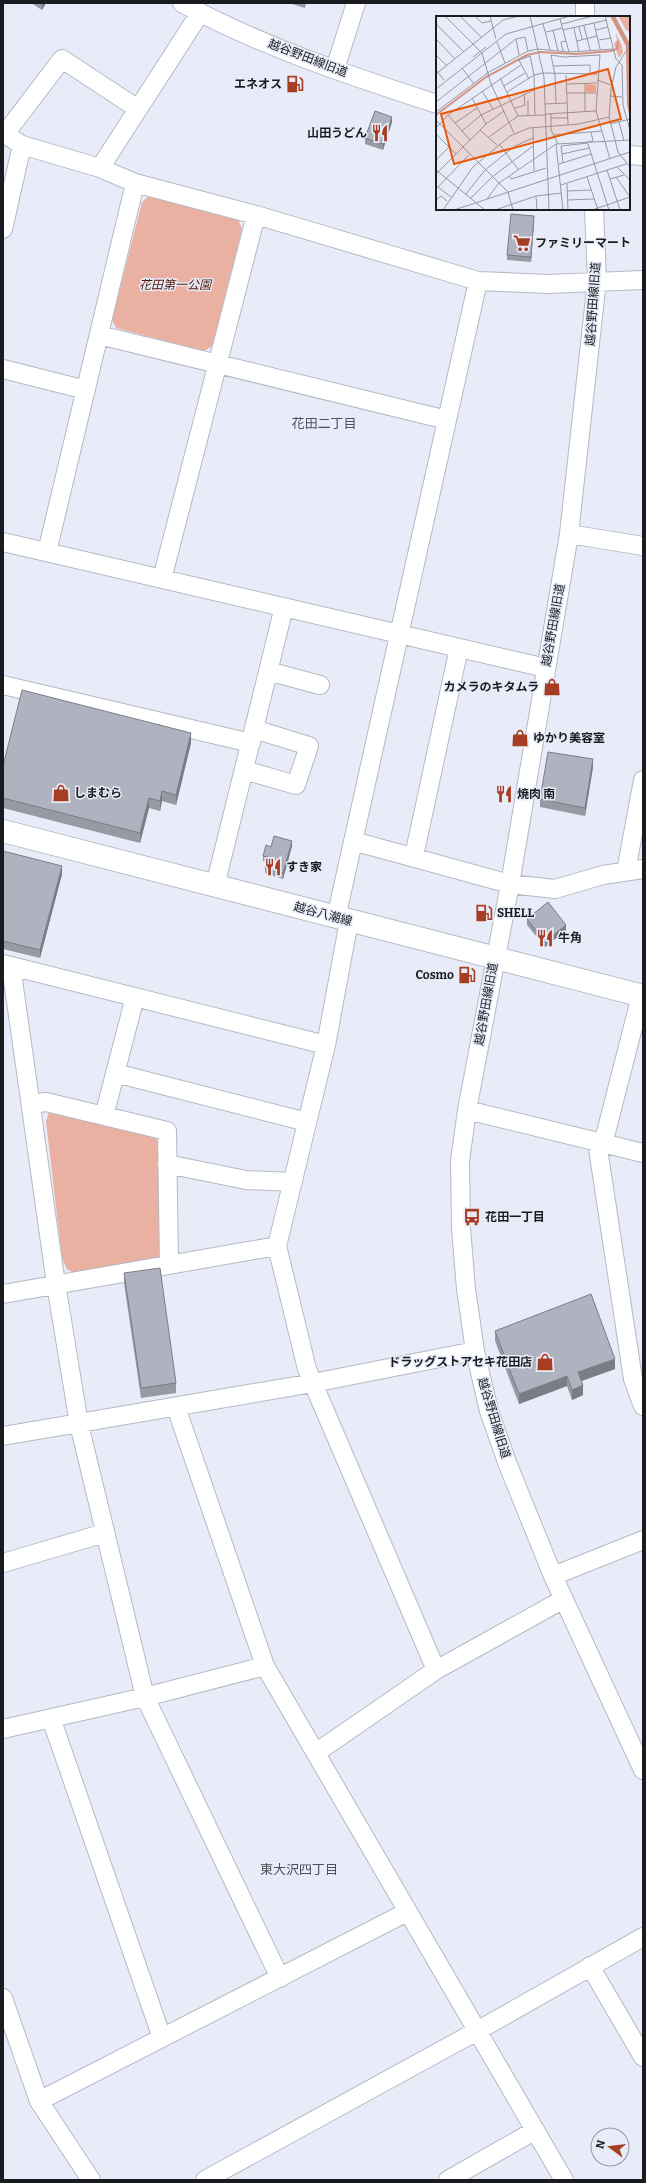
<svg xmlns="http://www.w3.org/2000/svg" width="646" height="2183" font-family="Bitter,'Noto Sans JP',serif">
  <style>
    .green { fill: #eab1a2 }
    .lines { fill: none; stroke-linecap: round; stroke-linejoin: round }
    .minor-casing { stroke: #b4b9c4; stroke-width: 20 }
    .major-casing { stroke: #b4b9c4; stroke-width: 24 }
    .minor { stroke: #fff; stroke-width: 18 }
    .major { stroke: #fff; stroke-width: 22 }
    .wall { fill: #969aa4 }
    .shaded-wall { fill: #7a7d86 }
    .building { fill: #afb3bf; stroke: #7a7d86 }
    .labels { text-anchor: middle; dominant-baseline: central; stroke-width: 3; stroke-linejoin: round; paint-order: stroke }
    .street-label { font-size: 12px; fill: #1a1b20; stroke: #e8ecf9 }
    .poi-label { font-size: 12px; font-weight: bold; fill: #1a1b20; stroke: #e8ecf9; text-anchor: start }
    .park-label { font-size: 12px; font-style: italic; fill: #511708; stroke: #e8ecf9 }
    .neighbourhood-label { font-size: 13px; fill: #4d515b; stroke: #e8ecf9 }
    .inset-river { fill: none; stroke: #d49281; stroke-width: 2 }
    .inset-road { fill: none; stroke: #9698a2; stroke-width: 1 }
    .view { fill: #e8590c; fill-opacity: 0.15; stroke: #e8590c; stroke-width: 2 }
    .inset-edge { fill: none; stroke: #1a1b20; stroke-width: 2 }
  </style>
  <rect width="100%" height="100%" fill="#e8ecf9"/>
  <!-- green -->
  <path class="green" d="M 150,195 L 238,219 L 242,229 L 213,346 L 204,351 L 116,328 L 112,320 L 142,202 Z
    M 56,1110 L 153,1136 L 158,1141 L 160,1149 L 161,1252 L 158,1258 L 75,1274 L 67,1269 L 62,1258 L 46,1121 L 49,1112 Z"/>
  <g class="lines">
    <!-- minor casing -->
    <g class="minor-casing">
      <path id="minor" d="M 182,3 C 262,47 351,76 437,104
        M 585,17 L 585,3
        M 335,69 L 356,3
        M 3,133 L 22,145 L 100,168 L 135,183 L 256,215 L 478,281 L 548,284 L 643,280
        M 5,134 L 62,59 L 138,109
        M 629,155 L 643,156
        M 100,168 L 200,13
        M 594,209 L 597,280 L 569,534 L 510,884 L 467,1110 L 460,1161 L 461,1228 L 466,1289 L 475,1351 L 489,1411 L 508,1465 L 553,1576 L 643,1770
        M 3,229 L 22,145
        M 99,335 L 447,420
        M 3,369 L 86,390
        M 569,534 L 643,546
        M 3,542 L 546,668
        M 47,552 L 135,183
        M 162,579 L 256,215
        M 268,671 L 320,685
        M 3,685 L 251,743
        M 244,770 L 296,785 L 309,746 L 254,729
        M 353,841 L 510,884 L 555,889 L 603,875 L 643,869
        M 414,856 L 459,648
        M 626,871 L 643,780
        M 215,886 L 284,607
        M 336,918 L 478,281
        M 349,921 L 326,1045 L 277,1246 L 307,1369 L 436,1670
        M 3,964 L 326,1045
        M 11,966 L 56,1284 L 79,1424 L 145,1697 L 280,1978
        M 115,1073 L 307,1122
        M 31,1104 L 46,1102 L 167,1131 L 169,1265
        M 467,1110 L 643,1153
        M 104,1116 L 135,997
        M 597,1142 L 633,1379 L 643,1406
        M 603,1144 L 641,996
        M 167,1164 L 246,1180 L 293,1182
        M 3,1294 L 277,1246
        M 176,1407 L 265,1666 L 564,2180
        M 3,1436 L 313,1383 L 475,1351
        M 3,1563 L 105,1533
        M 553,1576 L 643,1540
        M 51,1718 L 162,2038
        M 3,1729 L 145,1697 L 265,1666
        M 317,1752 L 436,1670 L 564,1599
        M 590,1966 L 643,2057
        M 3,1998 L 39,2101 L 91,2180
        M 39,2101 L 407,1912
        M 205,2180 L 477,2031 L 643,1937
        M 448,2180 L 534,2131"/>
    </g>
    <!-- major casing -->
    <g class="major-casing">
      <path id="major" d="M 3,831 L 643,996"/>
    </g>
    <!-- minor -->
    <use href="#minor" class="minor"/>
    <!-- major -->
    <use href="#major" class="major"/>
  </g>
  <!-- wall -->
  <path class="wall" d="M 31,3 L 46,3 L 42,10 Z
    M 289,3 L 306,3 L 305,8 Z
    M 392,122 L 383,150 L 365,144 L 365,138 Z
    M 534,221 L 531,262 L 507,260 L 507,255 Z
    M 191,743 L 176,805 L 162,801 L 160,811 L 149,808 L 140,843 L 3,808 L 3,766 Z
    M 593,767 L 585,816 L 540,807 L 540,799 Z
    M 292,846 L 283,879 L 265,873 L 265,868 L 266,862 L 263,861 L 263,856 L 271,847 Z
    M 3,851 L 62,874 L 40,958 L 3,949 Z
    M 527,919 L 566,930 L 545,947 L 527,925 Z
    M 124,1273 L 176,1383 L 176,1393 L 141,1398 L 124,1283 Z
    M 495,1331 L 615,1369 L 582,1381 L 583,1395 L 572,1400 L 567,1386 L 519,1404 L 495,1341 Z"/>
  <!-- shaded-wall -->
  <path class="shaded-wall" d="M 42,3 L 46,3 L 42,10 Z
    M 392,117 L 392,122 L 383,150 L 383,144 Z
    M 534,216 L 534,221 L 531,262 L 531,257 Z
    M 191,733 L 191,743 L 176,805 L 176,795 Z
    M 593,759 L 593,767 L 585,816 L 585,808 Z
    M 162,791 L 162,801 L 160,811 L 160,801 Z
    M 149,798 L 149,808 L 140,843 L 140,833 Z
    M 292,841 L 292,846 L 283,879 L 283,873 Z
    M 62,866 L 62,874 L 40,958 L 40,950 Z
    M 566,925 L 566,930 L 545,947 L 545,942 Z
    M 615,1359 L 615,1369 L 578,1382 L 578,1372 Z
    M 567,1376 L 567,1386 L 519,1404 L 519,1394 Z
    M 583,1385 L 583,1395 L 572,1400 L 572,1390 Z"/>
  <!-- building -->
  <path class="building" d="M 375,111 L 392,117 L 383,144 L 365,138 Z
    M 511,214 L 534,216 L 531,257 L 507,255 Z
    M 22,690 L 191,733 L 176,795 L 162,791 L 160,801 L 149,798 L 140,833 L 3,798 L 3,766 Z
    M 548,752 L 593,759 L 585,808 L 540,799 Z
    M 274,836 L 292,841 L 283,873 L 265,868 L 268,857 L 263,856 L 266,845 L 271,847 Z
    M 3,851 L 62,866 L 40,950 L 3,941 Z
    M 548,902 L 566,925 L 545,942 L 527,919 Z
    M 160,1268 L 176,1383 L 141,1388 L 124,1273 Z
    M 591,1294 L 615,1359 L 578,1372 L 583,1385 L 572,1390 L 567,1376 L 519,1394 L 495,1331 Z"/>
  <!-- icons -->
  <defs>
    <g id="fuel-bare" transform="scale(1.38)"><path d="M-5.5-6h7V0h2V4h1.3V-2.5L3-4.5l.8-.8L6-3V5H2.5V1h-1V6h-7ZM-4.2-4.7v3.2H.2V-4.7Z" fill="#a73e24" stroke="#e8ecf9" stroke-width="2.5" paint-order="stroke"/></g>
    <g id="restaurant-bare" transform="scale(1.38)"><path d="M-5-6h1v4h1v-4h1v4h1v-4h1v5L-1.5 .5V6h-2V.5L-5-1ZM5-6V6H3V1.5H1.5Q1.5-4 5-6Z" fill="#a73e24" stroke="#e8ecf9" stroke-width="2.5" paint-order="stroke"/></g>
    <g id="supermarket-bare" transform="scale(1.38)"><path d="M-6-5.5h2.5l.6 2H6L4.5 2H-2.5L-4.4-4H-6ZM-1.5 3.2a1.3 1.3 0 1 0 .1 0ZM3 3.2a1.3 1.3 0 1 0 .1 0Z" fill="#a73e24" stroke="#e8ecf9" stroke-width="2.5" paint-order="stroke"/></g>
    <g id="shop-bare" transform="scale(1.38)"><path d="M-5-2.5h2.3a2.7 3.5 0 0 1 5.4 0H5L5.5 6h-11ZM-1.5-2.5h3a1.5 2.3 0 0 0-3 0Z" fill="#a73e24" stroke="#e8ecf9" stroke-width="2.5" paint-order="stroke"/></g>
    <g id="bus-bare" transform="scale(1.38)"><path d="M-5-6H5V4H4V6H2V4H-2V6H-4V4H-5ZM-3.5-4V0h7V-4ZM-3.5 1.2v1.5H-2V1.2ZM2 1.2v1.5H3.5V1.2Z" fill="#a73e24" stroke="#e8ecf9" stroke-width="2.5" paint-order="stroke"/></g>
  </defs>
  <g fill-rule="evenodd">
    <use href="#fuel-bare" x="295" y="84"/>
    <use href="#restaurant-bare" x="380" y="133"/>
    <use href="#supermarket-bare" x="522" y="243"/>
    <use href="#shop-bare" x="552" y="687"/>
    <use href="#shop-bare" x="520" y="738"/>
    <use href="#shop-bare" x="61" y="793"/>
    <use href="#restaurant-bare" x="504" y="794"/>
    <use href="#restaurant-bare" x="273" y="867"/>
    <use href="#fuel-bare" x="484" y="913"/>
    <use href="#restaurant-bare" x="545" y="938"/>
    <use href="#fuel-bare" x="467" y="975"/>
    <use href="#bus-bare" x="472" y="1217"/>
    <use href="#shop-bare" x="545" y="1362"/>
  </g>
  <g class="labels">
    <!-- street labels -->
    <g class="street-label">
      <text transform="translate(308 58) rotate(21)">越谷野田線旧道</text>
      <text transform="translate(593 304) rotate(-86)">越谷野田線旧道</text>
      <text transform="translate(553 625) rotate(-80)">越谷野田線旧道</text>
      <text transform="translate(323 914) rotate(15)">越谷八潮線</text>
      <text transform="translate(486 1004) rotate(-80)">越谷野田線旧道</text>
      <text transform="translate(494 1418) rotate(73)">越谷野田線旧道</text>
    </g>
    <!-- poi labels -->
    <g class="poi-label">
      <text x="282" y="84" text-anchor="end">エネオス</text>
      <text x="367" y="133" text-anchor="end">山田うどん</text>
      <text x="535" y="243">ファミリーマート</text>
      <text x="539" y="687" text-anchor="end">カメラのキタムラ</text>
      <text x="533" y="738">ゆかり美容室</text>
      <text x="74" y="793">しまむら</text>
      <text x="517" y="794">焼肉 南</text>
      <text x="286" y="867">すき家</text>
      <text x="497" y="913">SHELL</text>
      <text x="558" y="938">牛角</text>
      <text x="454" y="975" text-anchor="end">Cosmo</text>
      <text x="485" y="1217">花田一丁目</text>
      <text x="532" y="1362" text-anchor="end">ドラッグストアセキ花田店</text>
    </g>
    <!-- park labels -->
    <g class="park-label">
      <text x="175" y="285">花田第一公園</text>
    </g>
    <!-- neighbourhood labels -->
    <g class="neighbourhood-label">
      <text x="324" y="423">花田二丁目</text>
      <text x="299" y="1869">東大沢四丁目</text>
    </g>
  </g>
  <!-- overview -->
  <g transform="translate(436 16)">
    <rect width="194" height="194" fill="#e8ecf9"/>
    <path d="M 182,0 L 194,0 L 194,16 L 190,14 ZM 180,17 L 186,30 L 187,37 L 183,42 L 178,28 L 181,24 ZM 150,68 L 160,69 L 160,76 L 150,76 Z" fill="#eab1a2"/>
    <path d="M 174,0 L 179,0 L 194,28 L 194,103 L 191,89 L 190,30 Z" fill="#d49281"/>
    <path class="inset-river" d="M 0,99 L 50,61 L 91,39 L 104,36 L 140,38 L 175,35 L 181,33 L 182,25"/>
    <path class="inset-road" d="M 9,0 L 46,37 L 55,68 L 78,117M 24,0 L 46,22M 39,0 L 46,7 L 55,5M 54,0 L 60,23M 94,0 L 108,61 L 113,194M 169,0 L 180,43 L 186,49 L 187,89 L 194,114M 124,3 L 133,36M 158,7 L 164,33M 0,8 L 28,36M 107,8 L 114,34M 126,8 L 157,0M 148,10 L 154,34M 143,11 L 146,23M 138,12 L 143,36M 117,14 L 122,35M 127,14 L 171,4M 160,14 L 172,11M 110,16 L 127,12M 0,23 L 19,43M 80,23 L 83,39M 163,24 L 175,22M 141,25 L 161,20M 61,26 L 69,47M 194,29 L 180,51 L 175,73 L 173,101 L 182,136 L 194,151M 127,35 L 125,26 L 130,25M 0,39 L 11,50M 37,41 L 50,31M 117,50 L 154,49 L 154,58M 26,52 L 38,68M 0,54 L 8,64M 0,58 L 67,4 L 83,0M 130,59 L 132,109M 64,62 L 82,100M 93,63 L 83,44 L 94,40 L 98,59 L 99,100M 161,64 L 175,69M 149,67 L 149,96M 131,68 L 161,67M 68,70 L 89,57M 0,73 L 70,18 L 134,0M 46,75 L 57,93M 71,76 L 98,59 L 107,57 L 161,58M 131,77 L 161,77M 174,80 L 186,81M 36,82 L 50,108M 92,84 L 92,100M 0,86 L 80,23 L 89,21 L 92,35 L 102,33 L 133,36 L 178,33M 109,88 L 131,87M 120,88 L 119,59 L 115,39 L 128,41 L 164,39 L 160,95 L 174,143M 79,92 L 89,89 L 88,78M 0,96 L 53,56 L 92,35M 115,97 L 115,114 L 122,128M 110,98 L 160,95M 12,99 L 34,124M 115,102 L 132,102M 0,104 L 72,176 L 77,194M 183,106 L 188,125M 19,107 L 41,92M 174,108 L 194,103M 0,112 L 12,99 L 85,49M 97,112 L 98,155M 44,114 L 61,129M 26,115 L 45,99 L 98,74M 0,118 L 20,138M 118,119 L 166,115M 53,121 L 82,100 L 109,99M 151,126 L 157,125 L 155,116M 63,128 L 82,153M 120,128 L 127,194M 152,128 L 173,194M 126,138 L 153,132M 0,144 L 13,131M 127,147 L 125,130 L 152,127M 123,148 L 155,138M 181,151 L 194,164M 0,154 L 49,194M 171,154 L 184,194M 0,158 L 50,108 L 68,95M 73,160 L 75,163 L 110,152M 151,161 L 162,194M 180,161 L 194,181M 174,163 L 188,159M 131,168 L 132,194M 125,169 L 190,148M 2,171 L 15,181M 0,173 L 33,139M 131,175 L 155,174M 30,178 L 49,154 L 79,130 L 97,122M 100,180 L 101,194M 35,182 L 56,161 L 97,130M 51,183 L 63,167 L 120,128 L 194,124M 0,184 L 5,180 L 11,185M 132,184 L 158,183M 7,194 L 37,151 L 74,120 L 93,112 L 143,108 L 173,101M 18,194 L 194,136M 59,194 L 100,180 L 126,177M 156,194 L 194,181"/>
    <path class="view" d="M 172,53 L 185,103 L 18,148 L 5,98 Z"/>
    <rect width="194" height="194" class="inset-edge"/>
  </g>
  <!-- border -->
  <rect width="646" height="2183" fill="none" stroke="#1a1b20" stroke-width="8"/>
  <!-- north arrow -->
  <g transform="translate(610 2147) rotate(285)"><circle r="19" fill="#e8ecf9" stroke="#9698a2"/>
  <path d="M0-3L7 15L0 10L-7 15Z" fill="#a73e24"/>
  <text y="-6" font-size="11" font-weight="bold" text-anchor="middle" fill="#1a1b20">N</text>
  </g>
</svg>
